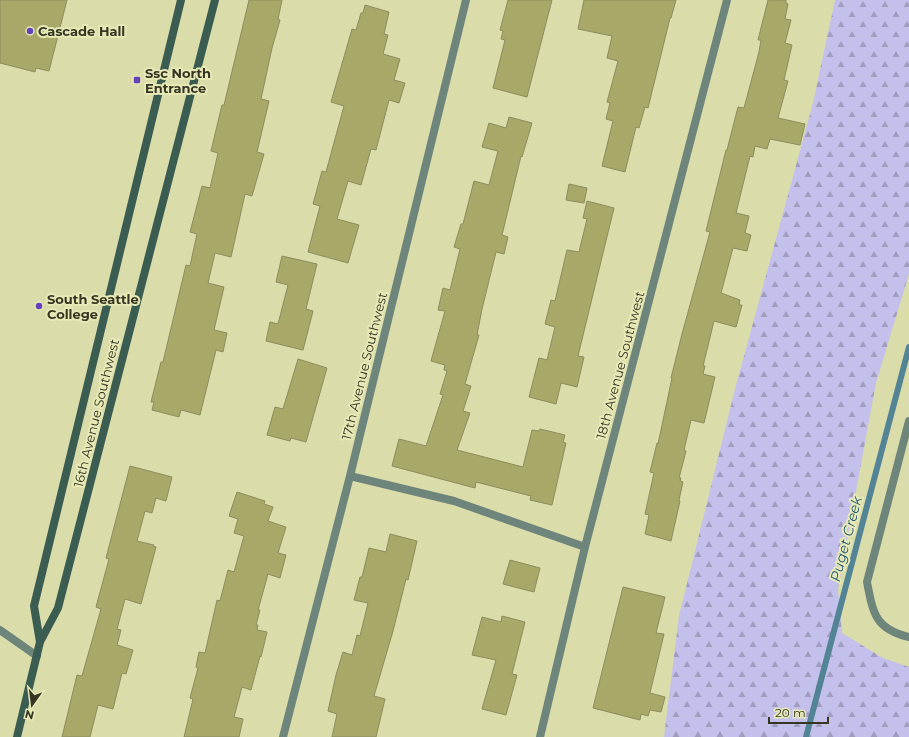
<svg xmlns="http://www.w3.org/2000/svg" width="909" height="737" font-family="Montserrat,sans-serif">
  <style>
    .forest { fill: url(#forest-firs) }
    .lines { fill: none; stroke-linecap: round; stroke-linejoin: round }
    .stream { stroke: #538496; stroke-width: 6 }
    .building { fill: #a8a969; stroke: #8b8c5d }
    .lane { stroke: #6e857c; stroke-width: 8 }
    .street { stroke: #6e857c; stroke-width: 8 }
    .secondary { stroke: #3b5d51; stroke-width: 8 }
    .poi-dot { fill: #6243bc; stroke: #e7e9b7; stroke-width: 1.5 }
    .labels { text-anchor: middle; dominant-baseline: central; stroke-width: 4; stroke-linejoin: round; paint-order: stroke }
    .poi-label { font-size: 13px; font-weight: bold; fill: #353522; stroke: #e7e9b7; text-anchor: start }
    .street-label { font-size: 13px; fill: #353522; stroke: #e7e9b7 }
    .water-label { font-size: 14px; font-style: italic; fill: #235a72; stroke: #e7e9b7 }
  </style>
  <defs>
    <pattern id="forest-firs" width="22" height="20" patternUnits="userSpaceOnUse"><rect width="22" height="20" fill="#c4c0ec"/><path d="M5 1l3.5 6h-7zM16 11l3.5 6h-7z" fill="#a09dbf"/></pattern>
  </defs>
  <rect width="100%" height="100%" fill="#dadcaa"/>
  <!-- forest -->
  <path class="forest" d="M 835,0 L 909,0 L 909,274 L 876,383 L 838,589 L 842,633 L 883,658 L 909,667 L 909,737 L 664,737 L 679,616 L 735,389 L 813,103 Z"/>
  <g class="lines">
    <!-- stream -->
    <path class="stream" d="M 806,737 L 909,347"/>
  </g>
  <!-- building -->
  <path class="building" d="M 0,0 L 67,0 L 49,71 L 36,68 L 35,72 L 0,63 Z
    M 249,0 L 282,0 L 278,19 L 280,20 L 272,48 L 261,99 L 269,101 L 257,152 L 264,154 L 252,196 L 245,194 L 231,257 L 215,253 L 208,283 L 224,287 L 214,330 L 227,333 L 223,352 L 216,350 L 200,415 L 181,410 L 179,417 L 152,410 L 154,402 L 151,402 L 161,362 L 163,362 L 186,265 L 190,266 L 197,234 L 190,232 L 202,186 L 210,188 L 218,153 L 211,151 L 222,105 L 224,105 Z
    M 508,0 L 552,0 L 527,97 L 493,88 L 505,40 L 501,39 L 503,31 L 500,30 Z
    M 584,0 L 676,0 L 671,18 L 670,18 L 648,108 L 645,107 L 639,128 L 636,127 L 625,172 L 602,166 L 613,121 L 606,119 L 610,103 L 607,102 L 618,61 L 607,58 L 612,36 L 578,29 Z
    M 768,0 L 786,0 L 786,3 L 788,4 L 785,19 L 791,20 L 785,43 L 792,45 L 784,80 L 788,81 L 778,118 L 805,124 L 800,145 L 770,139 L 767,149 L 755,146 L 753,157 L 750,156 L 736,213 L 749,216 L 745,233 L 751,235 L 747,251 L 733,248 L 721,293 L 740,300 L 739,305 L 742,305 L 736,327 L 714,321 L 703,366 L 705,366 L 703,374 L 715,377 L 704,423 L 691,420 L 684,450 L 686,451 L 679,478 L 681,478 L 680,481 L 683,482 L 679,500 L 680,501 L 671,541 L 645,534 L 649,515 L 645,514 L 654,473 L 650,472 L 657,443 L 658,444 L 672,378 L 671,378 L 682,334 L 710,232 L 706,231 L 726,150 L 727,150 L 738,107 L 744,108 L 759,52 L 761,40 L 758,40 Z
    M 365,5 L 389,12 L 384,34 L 388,35 L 383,54 L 400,59 L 394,80 L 405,83 L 399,103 L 389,100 L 376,150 L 371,149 L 361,185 L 348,181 L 337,219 L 359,225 L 348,263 L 308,252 L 320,206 L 313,204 L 322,171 L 326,172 L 344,106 L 331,102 L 352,29 L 356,30 L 361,13 L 363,13 Z
    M 509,117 L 532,123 L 522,157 L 521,156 L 502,235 L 508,237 L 504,254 L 496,252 L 482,309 L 477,335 L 479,335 L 465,384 L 471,386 L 463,411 L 470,413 L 457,450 L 523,467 L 532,430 L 539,431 L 540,429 L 565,435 L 563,442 L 566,443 L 552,505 L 530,500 L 531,496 L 476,482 L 475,488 L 392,466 L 399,439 L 426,446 L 443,395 L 440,394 L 447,371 L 444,370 L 445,365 L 431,361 L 445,311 L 438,310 L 443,288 L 450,290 L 460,249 L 454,247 L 461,224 L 463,224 L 474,181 L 489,185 L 498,151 L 482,147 L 489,123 L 506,128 Z
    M 569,184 L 587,188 L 584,203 L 566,200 Z
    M 587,201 L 614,208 L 578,356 L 584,357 L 577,387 L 561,383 L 556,404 L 529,397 L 539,358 L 547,360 L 555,327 L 545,324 L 551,300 L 555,301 L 567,250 L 579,252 L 587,219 L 583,218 Z
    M 282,256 L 317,264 L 306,309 L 313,311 L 303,350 L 266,341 L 270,322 L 278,324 L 288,285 L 276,282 Z
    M 298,359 L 327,368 L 306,442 L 291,438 L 290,441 L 267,435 L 275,407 L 283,409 Z
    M 130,466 L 172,477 L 166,501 L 156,498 L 152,513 L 145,511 L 137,541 L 154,545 L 153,546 L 156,547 L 141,604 L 125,599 L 117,629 L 121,630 L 117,645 L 133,650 L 126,674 L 122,673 L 113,709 L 98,705 L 90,737 L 62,737 L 77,675 L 82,676 L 101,609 L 96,607 L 109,559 L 106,558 Z
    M 237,492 L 265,501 L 264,504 L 273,507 L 268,521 L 286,527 L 278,553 L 286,555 L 280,578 L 268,574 L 258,610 L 260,610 L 256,625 L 258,625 L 257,630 L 267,632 L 261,657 L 260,656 L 251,690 L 242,687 L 234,717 L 243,719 L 239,737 L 184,737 L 193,699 L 190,698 L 198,668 L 196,667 L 199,652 L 205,653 L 217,600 L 220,601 L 228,570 L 234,572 L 244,536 L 234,533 L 238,519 L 229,516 Z
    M 390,534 L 417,541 L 408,580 L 406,579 L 393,631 L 374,696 L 385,699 L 376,737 L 332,737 L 337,714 L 328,711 L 336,675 L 343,652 L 352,655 L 357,635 L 360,636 L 368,603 L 354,600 L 360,577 L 362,577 L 369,548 L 386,552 Z
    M 510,560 L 540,568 L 534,592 L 503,584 Z
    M 623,587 L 665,597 L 656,633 L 664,634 L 650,693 L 665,697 L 661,712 L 650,710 L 648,716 L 641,714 L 640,720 L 593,708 Z
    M 502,616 L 525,622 L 512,674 L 517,675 L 506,715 L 482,709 L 496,660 L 472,655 L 482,617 L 501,622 Z"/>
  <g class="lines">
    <!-- lane -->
    <path class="lane" d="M 0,630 L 37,656"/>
    <!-- street -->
    <path class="street" d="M 909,421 L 867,582 C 873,613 875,629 909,637
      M 350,476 L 454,501 L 585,547
      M 283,737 L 350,476 L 466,0
      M 540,737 L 585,547 L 727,0"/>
    <!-- secondary -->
    <path class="secondary" d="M 40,642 L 34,606 L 181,0
      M 17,737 L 40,642 L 58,608 L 215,0"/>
  </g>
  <!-- markers -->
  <g class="poi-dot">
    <circle cx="30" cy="31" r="4"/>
    <rect x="133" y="76" width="8" height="8" rx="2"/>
    <circle cx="39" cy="306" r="4"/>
  </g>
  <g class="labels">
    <!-- poi labels -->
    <g class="poi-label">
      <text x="38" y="31">Cascade Hall</text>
      <text x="145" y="73">Ssc North<tspan x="145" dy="15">Entrance</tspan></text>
      <text x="47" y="299">South Seattle<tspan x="47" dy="15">College</tspan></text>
    </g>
    <!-- street labels -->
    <g class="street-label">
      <text transform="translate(620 365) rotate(-75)">18th Avenue Southwest</text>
      <text transform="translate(364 366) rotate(-76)">17th Avenue Southwest</text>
      <text transform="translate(96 413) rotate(-76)">16th Avenue Southwest</text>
    </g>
    <!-- water labels -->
    <g class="water-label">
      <text transform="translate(846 539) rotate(-75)">Puget Creek</text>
    </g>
  </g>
  <!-- north arrow -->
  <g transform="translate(32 705) rotate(194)" stroke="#e7e9b7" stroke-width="3" paint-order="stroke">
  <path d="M0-3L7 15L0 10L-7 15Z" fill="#353522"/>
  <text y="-6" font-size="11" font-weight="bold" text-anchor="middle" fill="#353522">N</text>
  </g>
  <!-- scale -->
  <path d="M769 717v6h59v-6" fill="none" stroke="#353522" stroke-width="2"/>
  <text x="775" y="717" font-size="12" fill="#353522" stroke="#e7e9b7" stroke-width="3" paint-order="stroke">20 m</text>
</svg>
